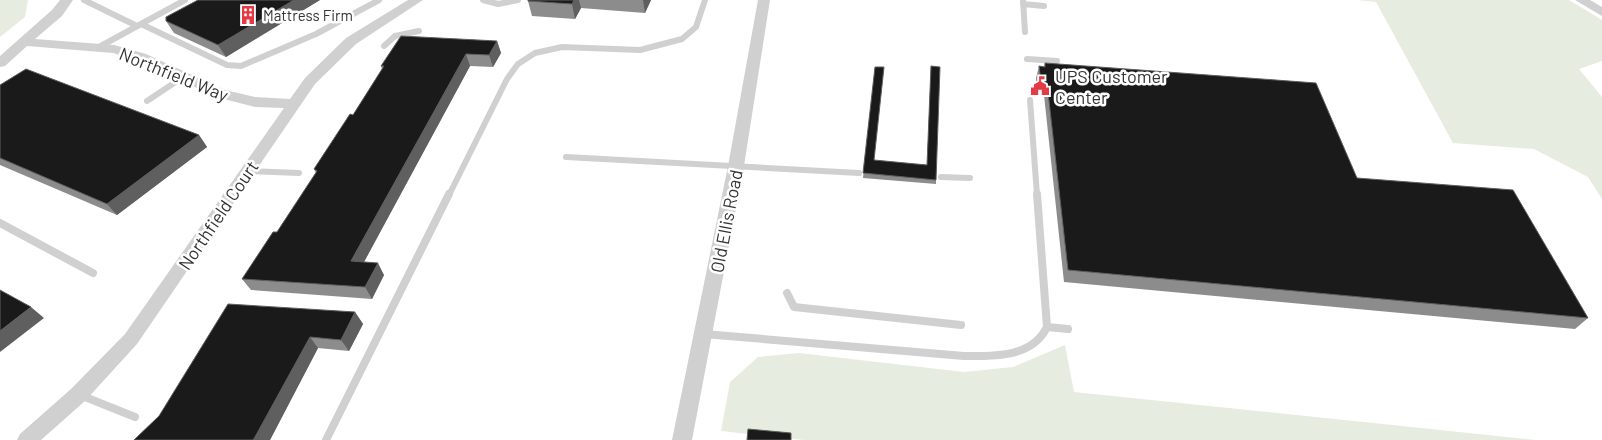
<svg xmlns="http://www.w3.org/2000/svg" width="1602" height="440" font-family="Barlow,sans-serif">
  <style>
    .green { fill: #e6ecdf }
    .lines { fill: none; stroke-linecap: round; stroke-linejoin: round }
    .lane-far1 { stroke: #d0d0d0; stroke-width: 6 }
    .lane { stroke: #d0d0d0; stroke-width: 8 }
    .street { fill: #d0d0d0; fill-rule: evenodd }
    .wall { fill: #8c8c8c }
    .shaded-wall { fill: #5f5f5f }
    .building { fill: #1a1a1a; stroke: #5f5f5f }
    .labels { text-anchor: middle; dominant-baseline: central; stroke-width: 5; stroke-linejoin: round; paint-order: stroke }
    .far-poi-label { font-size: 15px; fill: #333; stroke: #fff; text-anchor: start }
    .street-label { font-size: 18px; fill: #333; stroke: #fff }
    .poi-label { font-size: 18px; fill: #333; stroke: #fff; text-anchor: start }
  </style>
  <rect width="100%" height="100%" fill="#fff"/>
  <!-- green -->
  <path class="green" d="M 0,0 L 28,0 L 25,17 L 0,37 Z
    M 1357,0 L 1569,0 L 1602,20 L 1602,61 L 1579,69 L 1602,97 L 1602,199 L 1588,177 L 1534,149 L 1453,143 L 1376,2 Z
    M 1065,345 L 1074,392 L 1536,440 L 804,440 L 721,431 L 730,382 L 758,357 L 799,353 L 964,372 L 1013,367 Z"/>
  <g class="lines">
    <!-- lane-far1 -->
    <path class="lane-far1" d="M 84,0 L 137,26
      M 483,0 L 498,4 L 518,0
      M 1023,0 L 1025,32
      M 1023,4 L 1044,6
      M 141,24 L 185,0
      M 384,46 L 395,36 L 419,31
      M 99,47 L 141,24 L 227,65 L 241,66 L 316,34 L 379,0
      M 1027,59 L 1057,61
      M 1030,100 L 1037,195
      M 147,101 L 183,77
      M 566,157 L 859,173
      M 248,171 L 299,173
      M 941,177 L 970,178
      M 449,195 L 507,79 L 518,64 L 535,53 L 562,47 L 640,50 L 682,39 L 696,27 L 705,0"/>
    <!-- lane -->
    <path class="lane" d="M 0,223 L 93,273
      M 787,293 L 794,307 L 961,325
      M 1047,327 L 1068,329
      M 704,334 L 964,356 C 994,356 1032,358 1047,327 L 1037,194
      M 80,395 L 135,417
      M 326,440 L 449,194"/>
    <!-- street -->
    <path class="street" d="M 60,0 L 73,0 L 62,16 L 35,39 L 114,45 L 146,54 L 225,90 L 255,97 L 290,99 L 305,78 L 346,38 L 408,0 L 423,0 L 356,44 L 315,84 L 137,344 L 85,401 L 41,440 L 17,440 L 20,434 L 71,389 L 125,334 L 284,108 L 255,107 L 216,97 L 136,60 L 113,53 L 27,46 L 5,66 L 0,67 L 0,56 L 52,10 Z
      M 758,0 L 770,0 L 744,166 L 692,440 L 672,440 L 728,166 Z
      M 1575,0 L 1590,0 L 1602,7 L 1602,16 Z"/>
  </g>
  <!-- wall -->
  <path class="wall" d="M 198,0 L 320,0 L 226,57 L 174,33 L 166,21 Z
    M 528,0 L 651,0 L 645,13 L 581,8 L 575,19 L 532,16 L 528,1 Z
    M 497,41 L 501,53 L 493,67 L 470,66 L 364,262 L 384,275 L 372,299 L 251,290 L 242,279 L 277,232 L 316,173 L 314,169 L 353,115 L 382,69 L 381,66 Z
    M 1045,63 L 1357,178 L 1588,318 L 1575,329 L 1064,282 L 1044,95 L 1037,94 L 1036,78 L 1039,66 L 1044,67 Z
    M 931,66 L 936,180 L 936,184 L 863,178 L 875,67 L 874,161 L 927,165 Z
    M 0,85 L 199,135 L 207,147 L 117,215 L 0,165 Z
    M 355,312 L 363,324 L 349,351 L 318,348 L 270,440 L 134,440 L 159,416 Z"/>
  <!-- shaded-wall -->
  <path class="shaded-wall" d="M 294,0 L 320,0 L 226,57 L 218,45 Z
    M 574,0 L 579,0 L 581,8 L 575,19 L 572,4 Z
    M 643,0 L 651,0 L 645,13 Z
    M 497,41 L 501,53 L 493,67 L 489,55 Z
    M 466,54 L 470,66 L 358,273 L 351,261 Z
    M 199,135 L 207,147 L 117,215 L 107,204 Z
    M 378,263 L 384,275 L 372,299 L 365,287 Z
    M 31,307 L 44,318 L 0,352 L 0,331 Z
    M 355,312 L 363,324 L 349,351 L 341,340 Z
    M 310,337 L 318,348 L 270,440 L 253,440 Z"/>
  <!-- building -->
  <path class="building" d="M 198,0 L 294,0 L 218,45 L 166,21 L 166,17 Z
    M 528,0 L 574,0 L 572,4 L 528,1 Z
    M 401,36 L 497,41 L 489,55 L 466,54 L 351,261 L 378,263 L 365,287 L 242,279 L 273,232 L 277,232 L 317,171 L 314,169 L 350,114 L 353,115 L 384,66 L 381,66 Z
    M 1045,63 L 1316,83 L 1357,178 L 1513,190 L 1588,318 L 1068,270 L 1047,83 L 1041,82 L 1039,66 L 1045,67 Z
    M 931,66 L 940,67 L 936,180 L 863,173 L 875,67 L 884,67 L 874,160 L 927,165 Z
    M 26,69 L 199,135 L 107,204 L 0,158 L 0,85 Z
    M 0,290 L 31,307 L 0,331 Z
    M 228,304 L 355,312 L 341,340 L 310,337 L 255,437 L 253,440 L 134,440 L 159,416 Z
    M 748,429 L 791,433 L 791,440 L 747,440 Z"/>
  <!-- icons -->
  <defs>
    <g id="building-bare" transform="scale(1.5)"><path d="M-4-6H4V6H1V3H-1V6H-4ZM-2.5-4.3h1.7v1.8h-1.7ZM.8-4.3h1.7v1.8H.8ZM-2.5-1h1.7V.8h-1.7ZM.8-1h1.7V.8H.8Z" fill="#e63946" stroke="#fff" stroke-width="2.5" paint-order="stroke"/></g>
    <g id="civic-bare" transform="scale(1.5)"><path d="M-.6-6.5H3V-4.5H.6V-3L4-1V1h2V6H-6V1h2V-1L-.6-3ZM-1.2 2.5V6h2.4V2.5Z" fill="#e63946" stroke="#fff" stroke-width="2.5" paint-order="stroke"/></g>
  </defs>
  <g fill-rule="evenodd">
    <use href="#building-bare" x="248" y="15"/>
    <use href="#civic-bare" x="1040" y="86"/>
  </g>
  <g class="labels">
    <!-- far-poi labels -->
    <g class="far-poi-label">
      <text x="263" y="15">Mattress Firm</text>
    </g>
    <!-- street labels -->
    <g class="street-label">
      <text transform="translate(174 74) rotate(22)">Northfield Way</text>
      <text transform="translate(218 215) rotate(-56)">Northfield Court</text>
      <text transform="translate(726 221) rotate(-79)">Old Ellis Road</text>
    </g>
    <!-- poi labels -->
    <g class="poi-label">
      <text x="1055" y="76">UPS Customer<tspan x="1055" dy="21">Center</tspan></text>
    </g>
  </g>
</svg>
